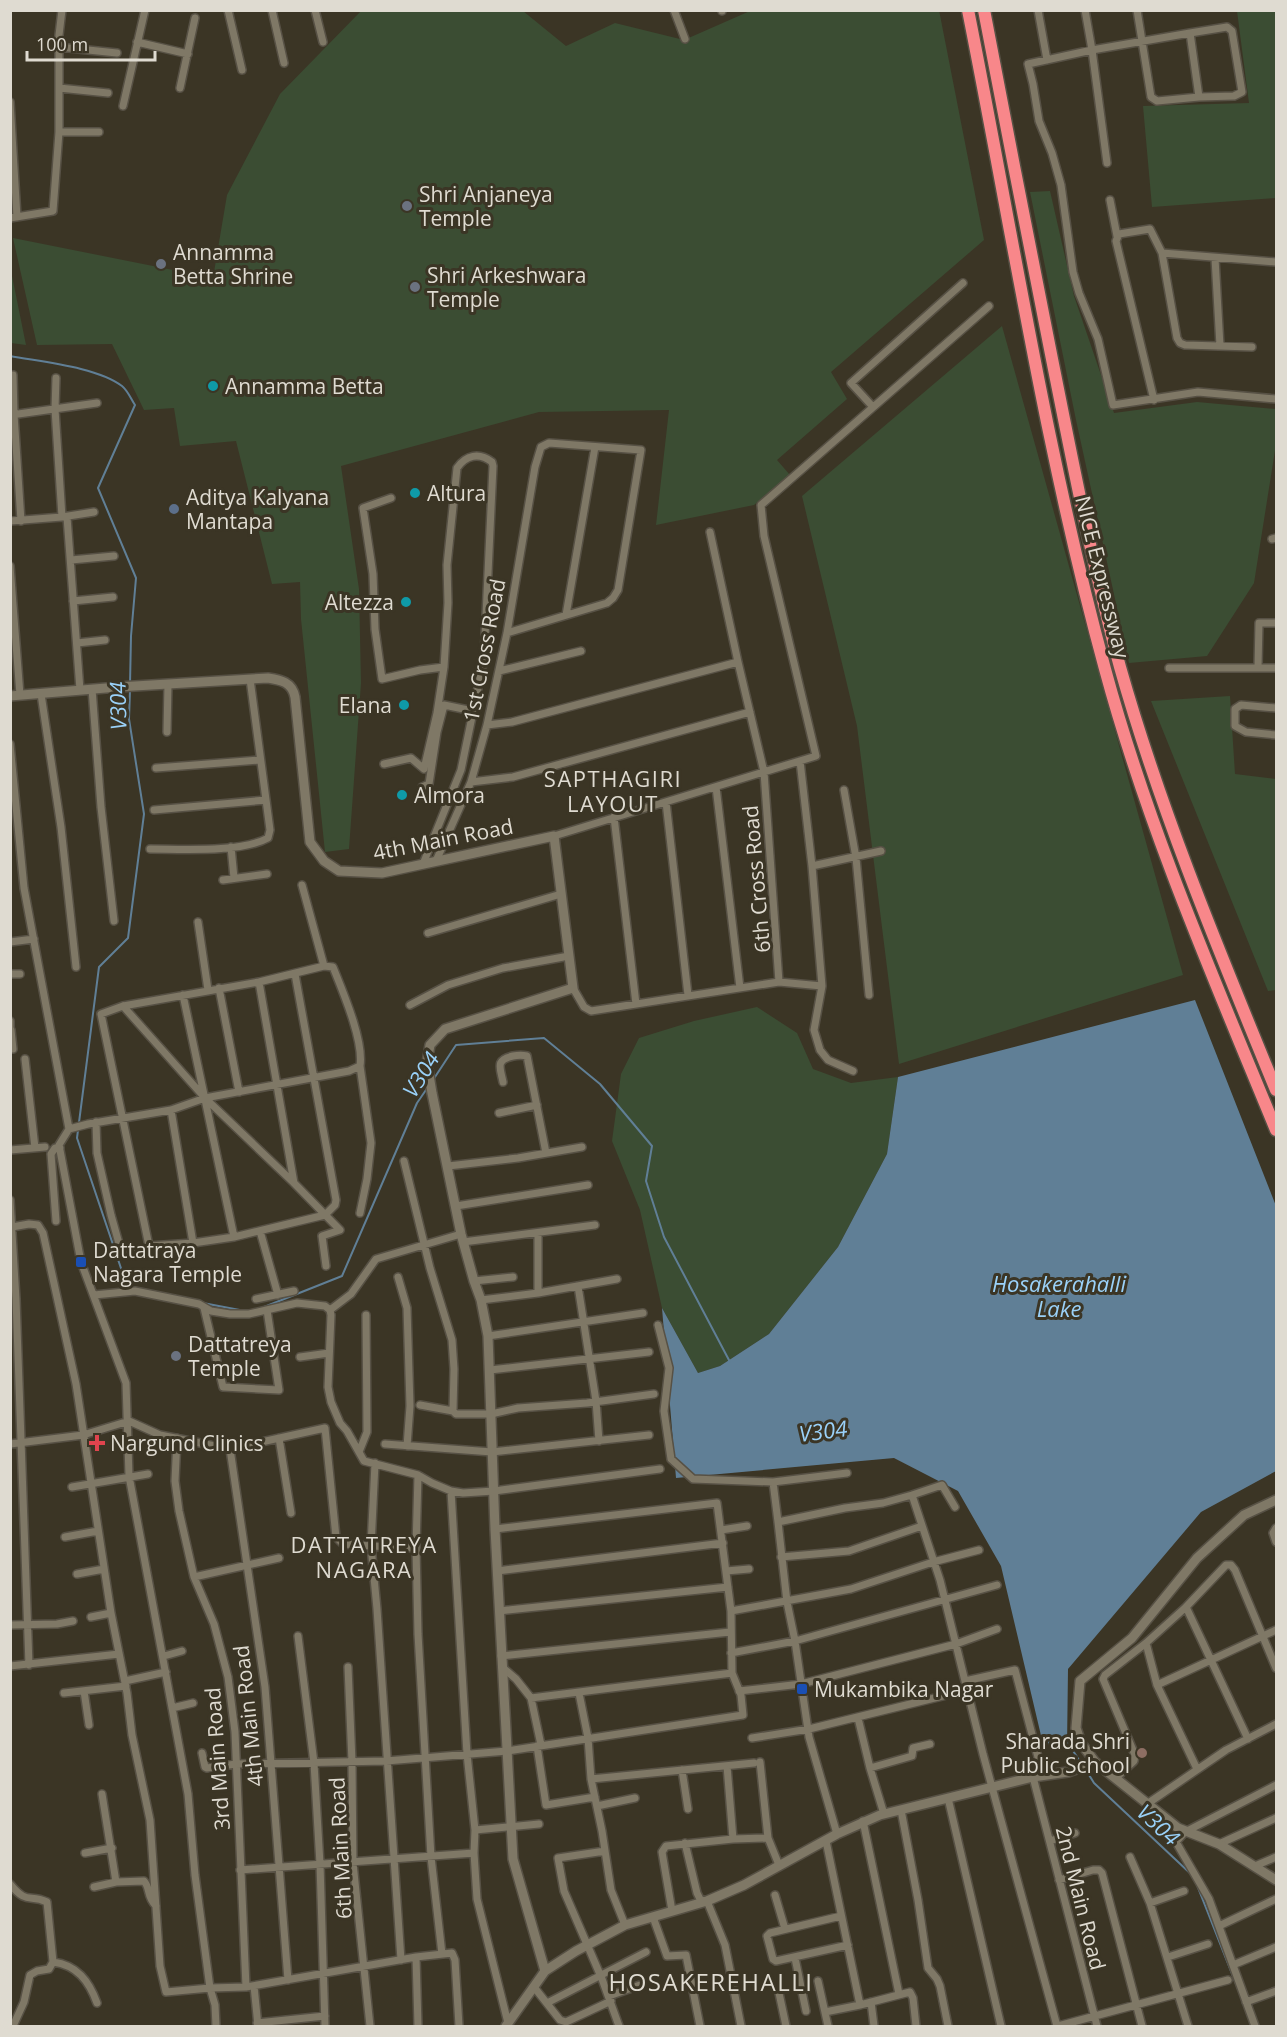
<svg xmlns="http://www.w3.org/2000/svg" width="1287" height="2037" font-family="'Open Sans',sans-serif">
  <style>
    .green { fill: #3b4d33 }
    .water { fill: #607f96 }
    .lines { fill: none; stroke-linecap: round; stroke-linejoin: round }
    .stream { stroke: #607f96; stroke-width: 2 }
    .street-casing { stroke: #575145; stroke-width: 10 }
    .secondary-casing { stroke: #575145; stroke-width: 12 }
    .highway-casing { stroke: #575145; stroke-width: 15 }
    .street { stroke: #7f7866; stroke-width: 7 }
    .secondary { stroke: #7f7866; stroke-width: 9 }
    .highway { stroke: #f8878a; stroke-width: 12 }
    .worship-dot { fill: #6b7280; stroke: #3b3525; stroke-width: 2 }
    .culture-dot { fill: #0f9aa8; stroke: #3b3525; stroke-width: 2 }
    .service-dot { fill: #5c6f8a; stroke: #3b3525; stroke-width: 2 }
    .transit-dot { fill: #1a4fb4; stroke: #3b3525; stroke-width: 2 }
    .health-dot { fill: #e0444e; stroke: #3b3525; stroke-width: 2 }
    .education-dot { fill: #8d6e63; stroke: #3b3525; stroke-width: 2 }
    .labels { text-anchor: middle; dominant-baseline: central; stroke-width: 6; stroke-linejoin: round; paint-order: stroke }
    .poi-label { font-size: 21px; fill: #dfdbd1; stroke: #3b3525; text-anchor: start }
    .street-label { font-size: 21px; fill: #dfdbd1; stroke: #3b3525 }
    .water-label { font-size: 22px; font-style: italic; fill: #9ad1f8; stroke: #3b3525 }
    .neighbourhood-label { font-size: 22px; letter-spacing: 1.5px; fill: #dfdbd1; stroke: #3b3525 }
    .quarter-label { font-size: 24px; letter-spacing: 1.5px; fill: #dfdbd1; stroke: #3b3525 }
  </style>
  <rect width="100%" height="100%" fill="#3b3525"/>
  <!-- green -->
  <path class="green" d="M 939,10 L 984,240 L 831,372 L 847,399 L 777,460 L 790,475 L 754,505 L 656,525 L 669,410 L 539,412 L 341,466 L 359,589 L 361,683 L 349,849 L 325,852 L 301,619 L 300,582 L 272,584 L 236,441 L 180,446 L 174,408 L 144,410 L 112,344 L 37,345 L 13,238 L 213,278 L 227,195 L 280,94 L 361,11 L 523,11 L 566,46 L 615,23 L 684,40 L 750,11 Z
    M 1237,11 L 1276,11 L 1276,198 L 1152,207 L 1143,106 L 1249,103 Z
    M 1050,191 L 1074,296 L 1114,413 L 1197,402 L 1276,409 L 1276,444 L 1254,583 L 1207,656 L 1129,663 L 1076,420 L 1030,192 Z
    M 10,271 L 11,271 L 26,345 L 11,343 Z
    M 1002,326 L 1183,975 L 899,1064 L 857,726 L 802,496 Z
    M 1230,696 L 1235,774 L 1276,779 L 1276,990 L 1268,991 L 1151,701 Z
    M 757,1007 L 797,1033 L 813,1069 L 851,1083 L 898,1077 L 887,1154 L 838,1247 L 769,1334 L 720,1366 L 698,1373 L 662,1308 L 640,1210 L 612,1141 L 621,1074 L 639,1038 L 694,1021 Z"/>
  <!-- water -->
  <path class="water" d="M 1195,1000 L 1276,1206 L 1276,1471 L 1201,1512 L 1068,1669 L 1067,1747 L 1043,1744 L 1001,1566 L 958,1491 L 894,1458 L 676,1478 L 662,1308 L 698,1373 L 720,1366 L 769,1334 L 838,1247 L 887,1154 L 898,1077 Z"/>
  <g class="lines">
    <!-- stream -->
    <path class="stream" d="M 10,356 C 42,362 97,367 122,386 C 128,391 131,399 135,405 L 98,488 L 136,578 L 131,636 L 130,684
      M 433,1080 L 456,1045 L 544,1038 L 600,1084 L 652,1146 L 646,1181 L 664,1237 L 730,1362
      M 130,1289 L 128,1289 L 77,1138 L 99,967 L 128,938 L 144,814 L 129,719 L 130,690
      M 203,1303 L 245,1311
      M 264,1307 L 342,1276 L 417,1103 L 428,1087
      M 1066,1740 L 1081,1763
      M 1086,1770 L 1094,1783 L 1192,1875
      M 1195,1880 L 1238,1989"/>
    <!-- street casing -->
    <g class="street-casing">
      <path id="street" d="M 228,10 L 242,70
        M 272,10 L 284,63
        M 315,10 L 323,42
        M 674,10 L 685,39
        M 722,10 L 722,11
        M 1038,10 L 1047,60
        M 1085,10 L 1092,50 L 1190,33 L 1199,97 L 1234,96 L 1242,92 L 1232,31 L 1227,27 L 1190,33
        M 1137,10 L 1151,97 L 1157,101 L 1199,97
        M 137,42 L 188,54
        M 59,47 L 117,53
        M 59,88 L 108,93
        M 180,88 L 195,18
        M 10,102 L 17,217
        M 123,106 L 145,10
        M 59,132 L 99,132
        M 1107,163 L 1092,50 L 1028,64 L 1033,84 L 1039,121 L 1052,153 L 1061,185 L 1073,272 L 1079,293 L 1098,339 L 1113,405 L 1198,392 L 1276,399
        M 1110,200 L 1117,236
        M 10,218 L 53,211 L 59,132 L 59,35 L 62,10
        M 1162,253 L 1177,338 L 1180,343 L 1185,345 L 1252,347
        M 1215,258 L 1220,346
        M 13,375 L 14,414 L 21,521
        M 56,378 L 55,409 L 62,517
        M 1154,400 L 1116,241 L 1119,234 L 1150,229 L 1162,253 L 1276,262
        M 873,407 L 851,383 L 963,283
        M 11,415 L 97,403
        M 391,498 L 363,508 L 373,574 L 375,629 L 382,679 L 420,670 L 444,667
        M 67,517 L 80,690
        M 10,521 L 62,517 L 94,512
        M 710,532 L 738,662 L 764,772 L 779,982
        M 1272,539 L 1276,538
        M 71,560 L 114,556
        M 10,566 L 20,695
        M 73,601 L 113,597
        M 566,615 L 595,447
        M 77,643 L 105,640
        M 1258,667 L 1259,623 L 1276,623
        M 1169,668 L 1276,668
        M 499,671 L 581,651
        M 92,689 L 101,807 L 114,921
        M 41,694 L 61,827 L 76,967
        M 1276,708 L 1241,705 L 1235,709 L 1235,726 L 1246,732 L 1276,735
        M 487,725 L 512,722 L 738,662
        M 167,732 L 168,684
        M 10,744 L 24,888 L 69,1129 L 59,1145 L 81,1262 L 126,1383 L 129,1476 L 188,1794 L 195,1875 L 210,1988 L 215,2005 L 216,2026
        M 800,761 L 812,866 L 822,986 L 814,1030 L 820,1050 L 828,1060 L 853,1071
        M 384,764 L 411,758 L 424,769 L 437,713 L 444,667 L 448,603 L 447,565 L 457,468 C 466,455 479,452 492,462 L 493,466 L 484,659 L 461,770 L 423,864
        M 156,768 L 260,760
        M 471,782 L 513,777 L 750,712
        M 422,787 L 429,784 L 437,732 L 444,705 L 473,711
        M 716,787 L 740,988
        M 844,790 L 856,858 L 869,995
        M 666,802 L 688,995
        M 154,810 L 266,800
        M 614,817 L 636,1004
        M 554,836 L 816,756 L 764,536 L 761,505 L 989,306
        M 231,847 L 234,878
        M 150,849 C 181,849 241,853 268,838 L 270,830 L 250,679
        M 436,861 L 471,782 L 487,725 L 507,633 L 535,467 L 541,447 L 549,443 L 641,450 L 618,590 L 613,598 L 607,603 L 507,633
        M 812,866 L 881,851
        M 223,880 L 267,874
        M 302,885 L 324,966
        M 198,922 L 208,990
        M 428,933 L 561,894
        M 10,942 L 34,939
        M 10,974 L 20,974
        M 259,982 L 294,1183
        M 219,988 L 239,1092
        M 573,988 L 584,1007 L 591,1011 L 779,982 L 822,986
        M 183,995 L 234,1237
        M 410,1005 L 448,985 L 503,968 L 569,956
        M 123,1006 L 205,1098 L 294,1183 L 340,1230 L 322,1236 L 326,1266
        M 10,1021 L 10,1030
        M 11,1030 L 13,1049
        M 25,1059 L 35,1148
        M 503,1082 C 500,1067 495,1060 513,1056 C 519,1055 522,1055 527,1056 L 546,1153
        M 171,1110 L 193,1243
        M 499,1113 L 537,1105
        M 96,1122 L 97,1153 L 111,1215 L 120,1247 L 127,1253 L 142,1251 L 149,1246
        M 69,1129 L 88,1124 L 171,1110 L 205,1098 L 349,1071 L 360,1066 C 364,1041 343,992 333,967 L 324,966 L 259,982 L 123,1006 L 101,1014 L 149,1246 L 193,1243 L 234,1237 L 325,1215 L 335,1205 L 336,1200 L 295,974
        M 10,1150 L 45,1147
        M 404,1161 L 430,1268 L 452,1340 L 454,1369 L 453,1411 L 456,1414 L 491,1414 L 518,1408 L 587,1403 L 654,1394
        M 448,1166 L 518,1158 L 582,1147
        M 10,1200 L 16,1299 L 29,1665
        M 456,1206 L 588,1185
        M 360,1213 L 367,1179 L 371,1143 L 360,1066
        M 56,1221 L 51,1154 L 55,1148 L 60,1148
        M 12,1227 L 29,1224 L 38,1225 L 43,1233 L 76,1384 L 111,1613 L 127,1693 L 132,1735 L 150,1820 L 160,1966 L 166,1992 L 210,1988 L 246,1987 L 416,1957 L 452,1953 L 455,1960 L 459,2026
        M 260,1231 L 278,1295
        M 463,1242 L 595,1225
        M 398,1277 L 407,1308 L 410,1406 L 407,1446
        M 474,1281 L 513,1277
        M 578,1286 L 596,1401 L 599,1441
        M 538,1293 L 538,1234
        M 94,1295 L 135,1291 L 199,1304 L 211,1311 L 230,1314 L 249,1314 L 297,1303 L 325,1306 L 330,1310 L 331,1315 L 328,1387 L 331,1402 L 340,1423 L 347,1431 L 364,1461 L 418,1475 L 432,1483 L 451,1491 L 463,1493 L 494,1491 L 660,1469
        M 256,1299 L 294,1291
        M 481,1300 L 538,1293 L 617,1279
        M 204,1308 L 223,1387 L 279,1390 L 267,1310
        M 330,1310 L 351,1294 L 376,1259 L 461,1234
        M 658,1325 L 669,1368 L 664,1411 L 671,1459 L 693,1479 L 773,1482 L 778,1522
        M 488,1336 L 643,1313
        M 300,1357 L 329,1353
        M 490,1370 L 649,1352
        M 420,1405 L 453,1411
        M 129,1421 L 160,1435 L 230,1449 L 325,1428 L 336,1537 L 343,1544 L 371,1546 L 377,1609 L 401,1960
        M 177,1438 L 175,1481 L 179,1511 L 194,1577 L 214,1624 L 228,1677 L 235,1732 L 246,1987
        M 279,1438 L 291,1513
        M 10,1444 L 83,1435 L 129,1421
        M 385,1444 L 492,1452 L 649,1435
        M 230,1449 L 265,1687 L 288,1980
        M 359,1452 L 367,1432 L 366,1315
        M 375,1463 L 371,1546 L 416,1548
        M 418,1475 L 416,1548 L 418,1634 L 431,1857 L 442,1954
        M 773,1482 L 847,1473
        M 72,1487 L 148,1474
        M 451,1491 L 467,1754 L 475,1830 L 474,1853 L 477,1899 L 508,2023
        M 912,1495 L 942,1485 L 955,1507
        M 1276,1528 L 1273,1533 L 1276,1542
        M 721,1530 L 747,1526
        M 65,1537 L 98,1531
        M 781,1557 L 849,1551 L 922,1526
        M 497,1571 L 723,1543
        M 726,1571 L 749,1569
        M 77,1574 L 104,1569
        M 194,1577 L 279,1558
        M 1186,1607 L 1248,1739
        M 499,1611 L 728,1587
        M 731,1611 L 851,1589 L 933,1562 L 979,1550
        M 91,1617 L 111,1613
        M 10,1625 L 57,1624 L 73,1621
        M 298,1636 L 314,1763 L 320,1864 L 325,2026
        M 731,1653 L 795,1641 L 997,1585
        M 164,1656 L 182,1651
        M 501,1656 L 730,1632
        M 10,1666 L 119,1654
        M 348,1667 L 352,1762 L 353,1863 L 370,2026
        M 502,1667 L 516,1679 L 531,1698 L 541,1745
        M 125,1681 L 166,1672
        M 965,1681 L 1015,1670 L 1043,1776
        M 1157,1685 L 1276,1630
        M 84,1691 L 89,1725
        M 739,1691 L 801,1684 L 956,1644 L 997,1629
        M 64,1693 L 126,1686
        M 579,1693 L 588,1738 L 591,1779 L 602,1831 L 611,1890 L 625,1925
        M 531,1698 L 732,1673
        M 172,1708 L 193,1703
        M 858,1718 L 870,1768 L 884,1814
        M 752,1738 L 809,1729 L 967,1690
        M 537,1746 L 546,1805 L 595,1797
        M 202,1753 L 205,1767 L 207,1768 L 236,1764 L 386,1761 L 507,1751 L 743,1715 L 741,1695 L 732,1673 L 731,1611 L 717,1503 L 495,1529
        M 760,1762 L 768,1838 L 779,1865
        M 727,1766 L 733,1839
        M 870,1768 L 912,1756 L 913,1748 L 930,1744
        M 1197,1769 L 1157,1685 L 1146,1643 L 1186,1607 L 1226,1565 L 1231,1565 L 1235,1570 L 1276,1668
        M 682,1770 L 688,1809
        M 1033,1777 L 1097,2026
        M 1116,1778 L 1134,1761 L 1135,1755 L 1103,1679 L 1105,1675 L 1146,1643
        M 591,1779 L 754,1763
        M 102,1794 L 116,1882 L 144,1881 C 151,1889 146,1896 156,1906
        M 948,1798 L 1001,2026
        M 1147,1804 L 1226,1750 L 1276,1724
        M 597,1806 L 635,1798
        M 901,1810 L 918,1900 L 928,1968 L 937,1979 L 940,1986 L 948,2026
        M 863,1821 L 899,1994
        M 475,1830 L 539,1824
        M 837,1834 L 809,1737 L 795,1641 L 787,1602 L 778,1522 L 845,1508 L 883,1503 L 912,1495 L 940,1580 L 983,1754 L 1057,2026
        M 826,1841 L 860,2005
        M 1050,1841 L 1075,1833
        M 685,1843 L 697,1893 L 700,1899 L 707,1901 L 725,1945 L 741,2026
        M 1219,1844 L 1276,1818
        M 605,1851 L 558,1858 L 564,1891 L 602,1979 L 619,2026
        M 85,1853 L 112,1848
        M 1130,1857 L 1150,1903 L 1188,2026
        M 1255,1866 L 1276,1857
        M 240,1870 L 474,1853
        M 1059,1880 L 1093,1870 L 1099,1870 L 1102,1873 L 1142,2026
        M 10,1884 C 28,1906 29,1893 47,1902 L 53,1962 L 49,1969 L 37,1971 L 30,1975 L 24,2002 L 13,2026
        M 94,1887 L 116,1882
        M 775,1895 L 785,1929
        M 1150,1903 L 1184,1891
        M 672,1911 L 662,1852 L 666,1846 L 733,1839 L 768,1838
        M 841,1916 L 770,1933 L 767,1936 L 773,1959 L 776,1961 L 848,1945
        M 653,1917 L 667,1956 L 686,1955 L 700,2026
        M 1219,1926 L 1276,1899
        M 416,1957 L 418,2026
        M 1168,1957 L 1208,1944
        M 795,1958 L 806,2011
        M 53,1962 C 77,1965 89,1981 97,2003
        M 1233,1965 L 1276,1947
        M 818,1981 L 828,2026
        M 254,1986 L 258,2026
        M 534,1987 L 560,2020 L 566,2022 L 611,2001
        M 779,1993 L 786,2026
        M 609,1996 L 640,1985
        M 871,2002 L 874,2026
        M 1246,2002 L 1276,1991
        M 547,2003 L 646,1952
        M 825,2012 L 860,2005 L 910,1992 L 913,1998 L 916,2026
        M 257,2023 L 325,2016
        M 1058,2026 L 1228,1980
        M 1255,2026 L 1209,1899 L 1176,1842 L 1185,1832 L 1276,1785"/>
    </g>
    <!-- secondary casing -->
    <g class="secondary-casing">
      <path id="secondary" d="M 10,696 L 118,687 L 268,678 C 281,680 292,682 295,697 L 310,842 L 324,861 L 339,871 L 382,873 L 554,836 L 573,988 L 445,1029 L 430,1045 L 427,1063 L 432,1093 L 461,1234 L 474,1281 L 481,1300 L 488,1336 L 495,1529 L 513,1859 L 545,1971
        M 1276,1500 L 1244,1515 L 1197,1558 L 1132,1638 L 1080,1681 L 1076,1728 L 1081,1743 L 1095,1762 L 1178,1828 L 1219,1844 L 1276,1880
        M 506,2026 L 545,1971 L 576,1951 L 625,1925 L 707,1901 L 744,1885 L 837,1834 L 880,1815 L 1033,1777 L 1068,1772 L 1095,1762"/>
    </g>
    <!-- highway casing -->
    <g class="highway-casing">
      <path id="highway" d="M 968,10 C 1012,230 1046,453 1105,669 C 1148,828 1214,979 1276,1130
        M 984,10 C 1006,125 1028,239 1051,354 C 1072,459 1092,564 1120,667 C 1161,812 1219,951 1276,1090"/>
    </g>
    <!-- street -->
    <use href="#street" class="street"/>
    <!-- secondary -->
    <use href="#secondary" class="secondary"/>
    <!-- highway -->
    <use href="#highway" class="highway"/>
  </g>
  <!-- markers -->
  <g class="worship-dot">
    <circle cx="407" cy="206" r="6"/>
    <circle cx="161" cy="264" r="6"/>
    <circle cx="415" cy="287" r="6"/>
    <circle cx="176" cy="1356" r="6"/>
  </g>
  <g class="culture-dot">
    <circle cx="213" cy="386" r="6"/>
    <circle cx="415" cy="493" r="6"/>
    <circle cx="406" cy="602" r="6"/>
    <circle cx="404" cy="705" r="6"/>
    <circle cx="402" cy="795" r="6"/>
  </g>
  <circle class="service-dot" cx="174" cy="509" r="6"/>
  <g class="transit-dot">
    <rect x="75" y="1256" width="12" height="12" rx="3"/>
    <rect x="796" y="1683" width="12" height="12" rx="3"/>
  </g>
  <path class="health-dot" d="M94 1434h6v6h6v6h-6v6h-6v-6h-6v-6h6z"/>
  <circle class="education-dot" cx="1142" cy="1753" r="6"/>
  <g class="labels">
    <!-- poi labels -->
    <g class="poi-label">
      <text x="419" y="194">Shri Anjaneya<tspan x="419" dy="24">Temple</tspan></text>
      <text x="173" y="252">Annamma<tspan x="173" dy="24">Betta Shrine</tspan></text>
      <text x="427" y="275">Shri Arkeshwara<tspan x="427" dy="24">Temple</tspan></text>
      <text x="225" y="386">Annamma Betta</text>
      <text x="427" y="493">Altura</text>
      <text x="186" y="497">Aditya Kalyana<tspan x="186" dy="24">Mantapa</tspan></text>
      <text x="394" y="602" text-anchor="end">Altezza</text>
      <text x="392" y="705" text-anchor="end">Elana</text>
      <text x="414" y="795">Almora</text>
      <text x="93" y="1250">Dattatraya<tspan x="93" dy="24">Nagara Temple</tspan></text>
      <text x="188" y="1344">Dattatreya<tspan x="188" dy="24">Temple</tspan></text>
      <text x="110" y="1443">Nargund Clinics</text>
      <text x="814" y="1689">Mukambika Nagar</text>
      <text x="1130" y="1741" text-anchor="end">Sharada Shri<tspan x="1130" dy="24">Public School</tspan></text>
    </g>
    <!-- street labels -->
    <g class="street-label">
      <text transform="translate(1103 577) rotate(76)">NICE Expressway</text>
      <text transform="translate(484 650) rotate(-79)">1st Cross Road</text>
      <text transform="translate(443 839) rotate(-11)">4th Main Road</text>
      <text transform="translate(756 879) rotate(-95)">6th Cross Road</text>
      <text transform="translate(248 1716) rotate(-96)">4th Main Road</text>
      <text transform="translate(217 1759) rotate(-94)">3rd Main Road</text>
      <text transform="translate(340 1848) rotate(-93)">6th Main Road</text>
      <text transform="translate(1081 1898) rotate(76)">2nd Main Road</text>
    </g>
    <!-- water labels -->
    <g class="water-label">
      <text transform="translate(117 706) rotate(-91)">V304</text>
      <text transform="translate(420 1074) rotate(-58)">V304</text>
      <text x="1059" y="1283">Hosakerahalli<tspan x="1059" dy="25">Lake</tspan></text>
      <text transform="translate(823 1430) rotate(-7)">V304</text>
      <text transform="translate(1159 1824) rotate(43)">V304</text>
    </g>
    <!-- neighbourhood labels -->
    <g class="neighbourhood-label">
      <text x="613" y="778">SAPTHAGIRI<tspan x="613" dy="25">LAYOUT</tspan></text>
      <text x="364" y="1544">DATTATREYA<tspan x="364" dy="25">NAGARA</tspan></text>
    </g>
    <!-- quarter labels -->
    <g class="quarter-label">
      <text x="711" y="1981">HOSAKEREHALLI</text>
    </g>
  </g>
  <!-- border -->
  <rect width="1287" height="2037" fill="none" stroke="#dfdbd1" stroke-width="24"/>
  <!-- scale -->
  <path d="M27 51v9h128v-9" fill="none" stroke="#dfdbd1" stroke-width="3"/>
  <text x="36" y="51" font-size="18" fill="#dfdbd1" stroke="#3b3525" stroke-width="4.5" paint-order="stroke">100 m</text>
</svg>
